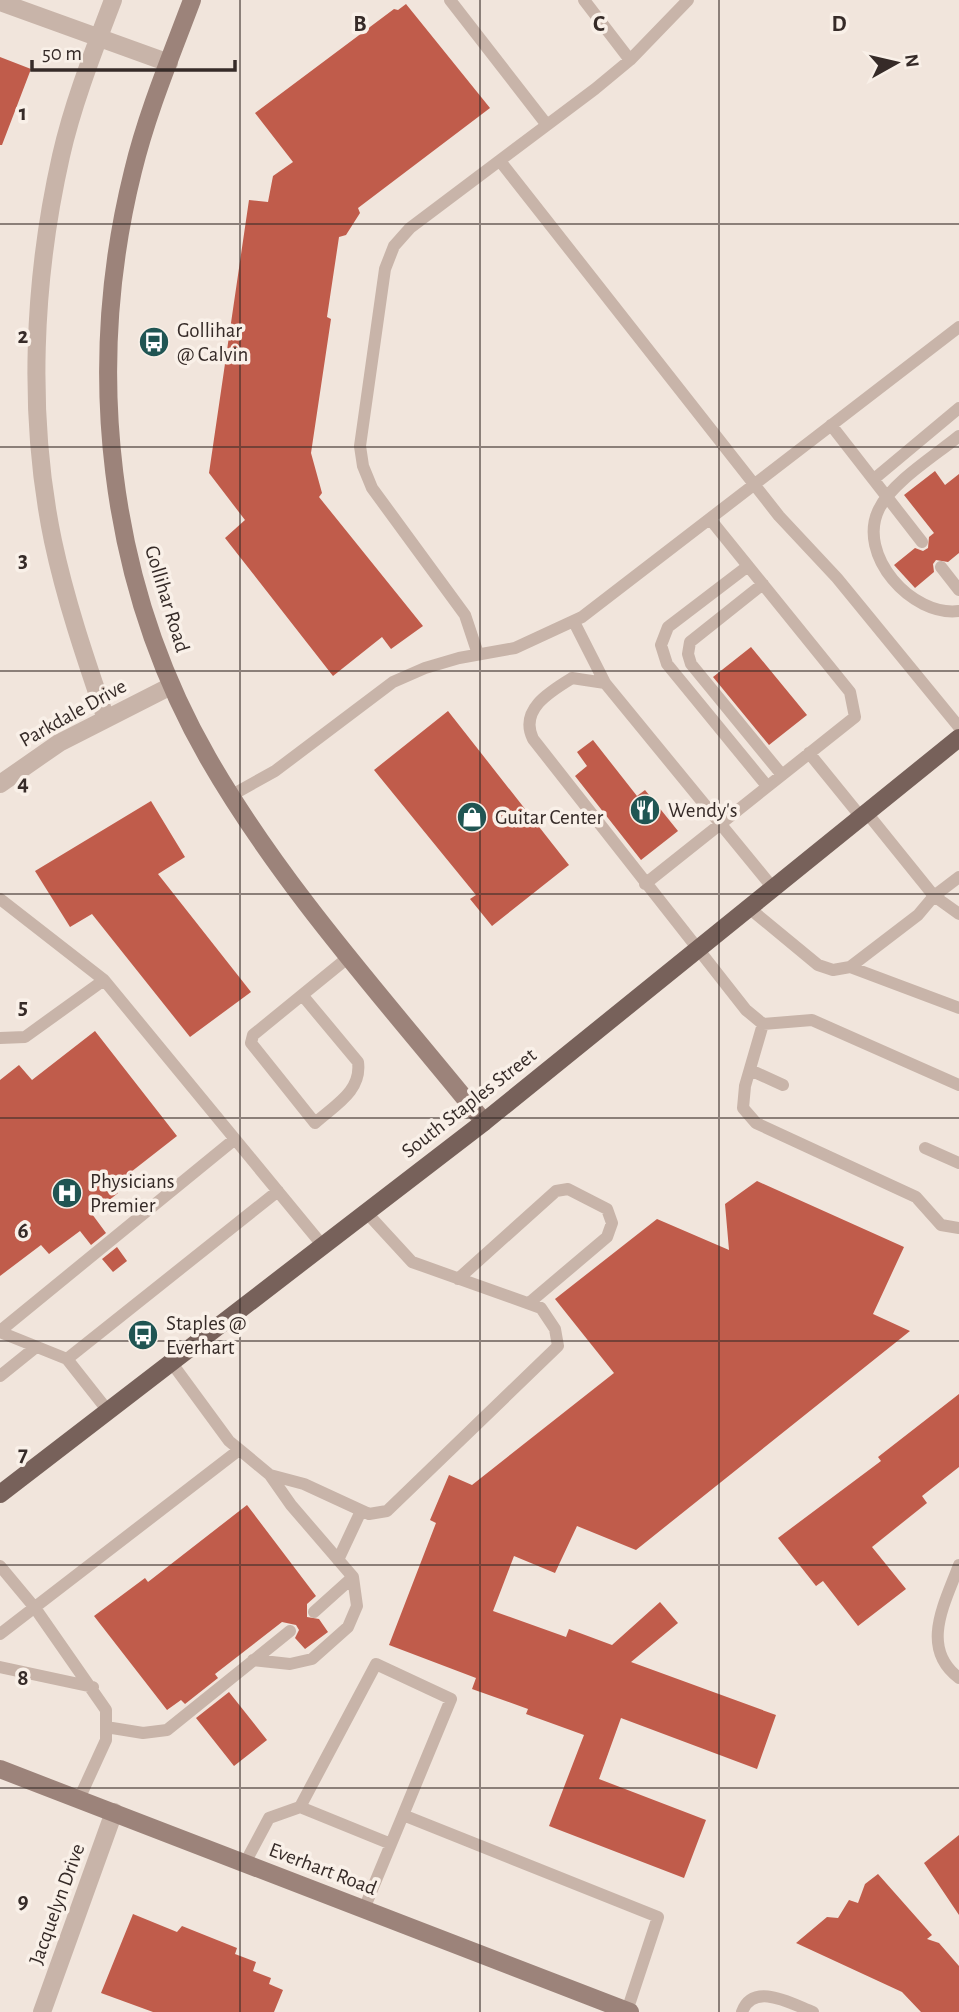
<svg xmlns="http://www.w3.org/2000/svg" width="959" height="2012" font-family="'Alegreya Sans',sans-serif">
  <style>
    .building { fill: #c05c4b }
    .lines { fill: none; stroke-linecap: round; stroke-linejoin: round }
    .service { stroke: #c8b4a9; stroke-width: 12 }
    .minor { stroke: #c8b4a9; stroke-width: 18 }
    .secondary { stroke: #9c837a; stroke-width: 18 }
    .primary { stroke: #77615a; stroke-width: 18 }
    .grid { fill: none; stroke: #362b28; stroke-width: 2; stroke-opacity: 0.55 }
    .labels { text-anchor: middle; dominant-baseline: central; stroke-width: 7; stroke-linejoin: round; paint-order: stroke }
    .poi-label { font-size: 21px; fill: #362b28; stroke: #f9f0e8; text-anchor: start }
    .street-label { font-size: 21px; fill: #362b28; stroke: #f9f0e8 }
    .grid-label { font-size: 23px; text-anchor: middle; font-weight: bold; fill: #362b28; stroke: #f9f0e8; stroke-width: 7; stroke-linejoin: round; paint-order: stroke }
  </style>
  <rect width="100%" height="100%" fill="#f1e5dc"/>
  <!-- building -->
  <path class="building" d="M 406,4 L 490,108 L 358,208 L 360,213 L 346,235 L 339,237 L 327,317 L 331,319 L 311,453 L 322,493 L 319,497 L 423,626 L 391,649 L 382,637 L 333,676 L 225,538 L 245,520 L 209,473 L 249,200 L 268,202 L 273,176 L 293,162 L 255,113 L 394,9 L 398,10 Z
    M 0,57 L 31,69 L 2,145 L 0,145 Z
    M 935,471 L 945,485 L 959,474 L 959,553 L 948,562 L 936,560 L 933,564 L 934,572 L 915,588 L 894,565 L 915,548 L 923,551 L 928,548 L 929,537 L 934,533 L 904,495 Z
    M 751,647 L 807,715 L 769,745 L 713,677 Z
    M 448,711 L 569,865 L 492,926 L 470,899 L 476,895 L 374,770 Z
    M 593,740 L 637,796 L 645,790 L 678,831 L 641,860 L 575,776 L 587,766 L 577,752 Z
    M 151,801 L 185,857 L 158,874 L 251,992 L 190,1037 L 92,914 L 70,927 L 35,871 Z
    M 95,1031 L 177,1136 L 113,1186 L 118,1193 L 92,1214 L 106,1233 L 91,1245 L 80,1231 L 49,1254 L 41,1245 L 0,1276 L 0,1080 L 19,1065 L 32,1080 Z
    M 757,1181 L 904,1247 L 873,1314 L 910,1331 L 636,1550 L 577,1526 L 555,1573 L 514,1556 L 493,1611 L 566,1637 L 569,1629 L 612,1645 L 660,1602 L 678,1623 L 631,1662 L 776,1715 L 757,1769 L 621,1718 L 599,1779 L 706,1820 L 684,1878 L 549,1826 L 584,1735 L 526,1714 L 528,1709 L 472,1689 L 476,1678 L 389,1645 L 436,1523 L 430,1520 L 449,1475 L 472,1485 L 614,1373 L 555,1299 L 657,1219 L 729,1250 L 725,1204 Z
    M 117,1247 L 127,1261 L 113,1272 L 102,1259 Z
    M 959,1394 L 959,1467 L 922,1496 L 927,1503 L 872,1547 L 906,1589 L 858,1626 L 823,1581 L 816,1586 L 778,1538 L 881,1461 L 878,1457 Z
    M 247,1505 L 316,1596 L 307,1604 L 307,1617 L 319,1619 L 328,1632 L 305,1649 L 295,1638 L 299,1630 L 296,1625 L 282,1622 L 215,1674 L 218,1678 L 185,1704 L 181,1700 L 167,1710 L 94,1616 L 145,1578 L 148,1582 Z
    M 229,1692 L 267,1740 L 234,1766 L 196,1718 Z
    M 959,1835 L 959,1915 L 924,1863 Z
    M 878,1874 L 932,1935 L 927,1939 L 939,1943 L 959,1966 L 959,2012 L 921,2012 L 902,1992 L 796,1943 L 827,1917 L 838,1918 L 849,1900 L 858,1903 L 865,1884 Z
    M 133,1914 L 177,1932 L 182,1926 L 237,1948 L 235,1954 L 256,1962 L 253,1971 L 271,1978 L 269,1984 L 283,1990 L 274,2012 L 153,2012 L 101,1993 Z"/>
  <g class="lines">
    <!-- service -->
    <path class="service" d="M 450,0 L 547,125
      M 584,0 L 630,60
      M 500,161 L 779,516 L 837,578 L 959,727
      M 831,425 L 922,542
      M 959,436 C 936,455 892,482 879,509 C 856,555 912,617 959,611
      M 874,479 L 959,408
      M 748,566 L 668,627 L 661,645 L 667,664 L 767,786
      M 941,567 L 959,590
      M 763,584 L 690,642 L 688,654 L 691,664 L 782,775
      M 574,622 L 605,683 L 773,888
      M 478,654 L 465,615 L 372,488 L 363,466 L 360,446 L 385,269 L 394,246 L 410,228 L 595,89 L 630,60 L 688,0
      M 605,683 L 572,678 C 549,692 519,710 533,739 L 746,1010 L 763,1024 L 812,1020 L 959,1085
      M 809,753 L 861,817
      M 232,795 L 275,771 L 393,682 L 425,668 L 459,658 L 515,648 L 582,617 L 959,327
      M 867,813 L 934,896 L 959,877
      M 645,884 L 855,717 L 850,692 L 710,519
      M 0,899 L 104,980 L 323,1246
      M 749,908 L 818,965 L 833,970 L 850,967
      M 959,914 L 934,896 L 918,915 L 850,967 L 959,1008
      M 303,996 L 358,1062 C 362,1091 335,1105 315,1123 L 251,1043 L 253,1035 L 350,956
      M 763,1024 L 745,1086 L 743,1108 L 756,1123 L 916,1197 L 941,1225 L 959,1228
      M 0,1038 L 25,1037 L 104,980
      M 750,1070 L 783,1085
      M 925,1148 L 959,1163
      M 458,1279 L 556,1191 L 568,1189 L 607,1209 L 612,1223 L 607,1237 L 529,1303
      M 0,1331 L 235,1139
      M 0,1332 L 67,1359 L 108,1411
      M 67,1359 L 278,1191
      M 171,1362 L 229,1441 L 270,1475 L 304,1484 L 369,1514 L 387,1511 L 558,1346 L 555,1329 L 541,1308 L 412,1262 L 366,1212
      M 0,1376 L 36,1347
      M 338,1560 L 361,1511
      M 959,1565 C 945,1603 919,1648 959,1678
      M 0,1566 L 35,1608 L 106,1710 L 106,1740 L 79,1799
      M 314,1612 L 353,1577
      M 0,1634 L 239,1450
      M 253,1660 L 290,1664 L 312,1659 L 348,1627 L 357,1606 L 353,1577 L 291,1505 L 270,1475
      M 0,1667 L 93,1687
      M 106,1727 L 143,1733 L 167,1730 L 290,1631
      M 300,1807 L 391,1844
      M 245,1863 L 269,1818 L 300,1807 L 376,1664 L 451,1699 L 403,1815
      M 364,1909 L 403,1815 L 658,1917 L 627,2011
      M 742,2012 C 753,1981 792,2004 813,2012"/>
    <!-- minor -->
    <path class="minor" d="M 0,2 L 169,63
      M 106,719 C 86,660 66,602 53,541 C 27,416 33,280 61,156 C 73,103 94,50 113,0
      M 0,784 L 59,743 L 171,686
      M 42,2012 L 114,1812"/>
    <!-- secondary -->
    <path class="secondary" d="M 192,0 C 171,56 147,113 133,171 C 84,368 107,582 208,758 C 284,890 389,1004 484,1122
      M 0,1769 L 630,2012"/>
    <!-- primary -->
    <path class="primary" d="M 0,1494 L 484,1122 L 959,738"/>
  </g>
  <!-- grid -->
  <path class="grid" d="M 240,0 L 240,2012M 480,0 L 480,2012M 719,0 L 719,2012M 0,224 L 959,224M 0,447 L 959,447M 0,671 L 959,671M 0,894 L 959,894M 0,1118 L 959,1118M 0,1341 L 959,1341M 0,1565 L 959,1565M 0,1788 L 959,1788"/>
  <!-- icons -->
  <defs>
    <g id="bus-disc" transform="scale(1.575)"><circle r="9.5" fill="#205553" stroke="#f9f0e8"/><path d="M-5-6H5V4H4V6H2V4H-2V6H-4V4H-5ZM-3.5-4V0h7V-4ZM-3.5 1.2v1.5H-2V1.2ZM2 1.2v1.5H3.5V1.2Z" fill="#fff"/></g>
    <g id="restaurant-disc" transform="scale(1.575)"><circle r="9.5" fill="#205553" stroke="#f9f0e8"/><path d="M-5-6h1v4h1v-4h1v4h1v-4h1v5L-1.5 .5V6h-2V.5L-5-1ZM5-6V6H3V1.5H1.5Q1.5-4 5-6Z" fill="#fff"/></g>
    <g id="shop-disc" transform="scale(1.575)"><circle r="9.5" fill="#205553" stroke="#f9f0e8"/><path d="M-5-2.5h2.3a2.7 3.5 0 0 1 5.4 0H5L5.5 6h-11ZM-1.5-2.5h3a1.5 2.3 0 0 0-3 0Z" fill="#fff"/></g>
    <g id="hospital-disc" transform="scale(1.575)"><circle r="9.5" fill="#205553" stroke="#f9f0e8"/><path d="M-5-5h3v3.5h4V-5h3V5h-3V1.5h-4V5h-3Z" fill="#fff"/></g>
  </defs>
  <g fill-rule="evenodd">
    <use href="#bus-disc" x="154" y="342"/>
    <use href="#restaurant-disc" x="645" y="810"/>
    <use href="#shop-disc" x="472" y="817"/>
    <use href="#hospital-disc" x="67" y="1193"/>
    <use href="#bus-disc" x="143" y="1335"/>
  </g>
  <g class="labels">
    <!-- poi labels -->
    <g class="poi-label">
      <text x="177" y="330">Gollihar<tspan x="177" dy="24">@ Calvin</tspan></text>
      <text x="668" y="810">Wendy's</text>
      <text x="495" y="817">Guitar Center</text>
      <text x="90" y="1181">Physicians<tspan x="90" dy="24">Premier</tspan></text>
      <text x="166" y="1323">Staples @<tspan x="166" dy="24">Everhart</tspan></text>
    </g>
    <!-- street labels -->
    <g class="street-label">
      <text transform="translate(167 599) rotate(73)">Gollihar Road</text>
      <text transform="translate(73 713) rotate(-29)">Parkdale Drive</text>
      <text transform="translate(469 1103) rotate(-38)">South Staples Street</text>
      <text transform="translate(323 1869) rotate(21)">Everhart Road</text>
      <text transform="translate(57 1904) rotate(-70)">Jacquelyn Drive</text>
    </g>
  </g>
  <g class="grid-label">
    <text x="360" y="31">B</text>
    <text x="599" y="31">C</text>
    <text x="839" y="31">D</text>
    <text x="23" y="120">1</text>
    <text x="23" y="343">2</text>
    <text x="23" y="567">3</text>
    <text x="23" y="790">4</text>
    <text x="23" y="1014">5</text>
    <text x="23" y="1238">6</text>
    <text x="23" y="1461">7</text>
    <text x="23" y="1685">8</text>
    <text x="23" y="1908">9</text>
  </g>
  <!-- north arrow -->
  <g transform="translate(896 63) rotate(82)" stroke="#f9f0e8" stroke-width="5" paint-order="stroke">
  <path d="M0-5L12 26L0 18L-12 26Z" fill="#362b28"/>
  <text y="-10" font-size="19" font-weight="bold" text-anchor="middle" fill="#362b28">N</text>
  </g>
  <!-- scale -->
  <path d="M32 60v10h203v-10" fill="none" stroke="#362b28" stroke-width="3.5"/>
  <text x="42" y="60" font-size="21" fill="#362b28" stroke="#f9f0e8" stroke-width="5" paint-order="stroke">50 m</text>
</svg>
